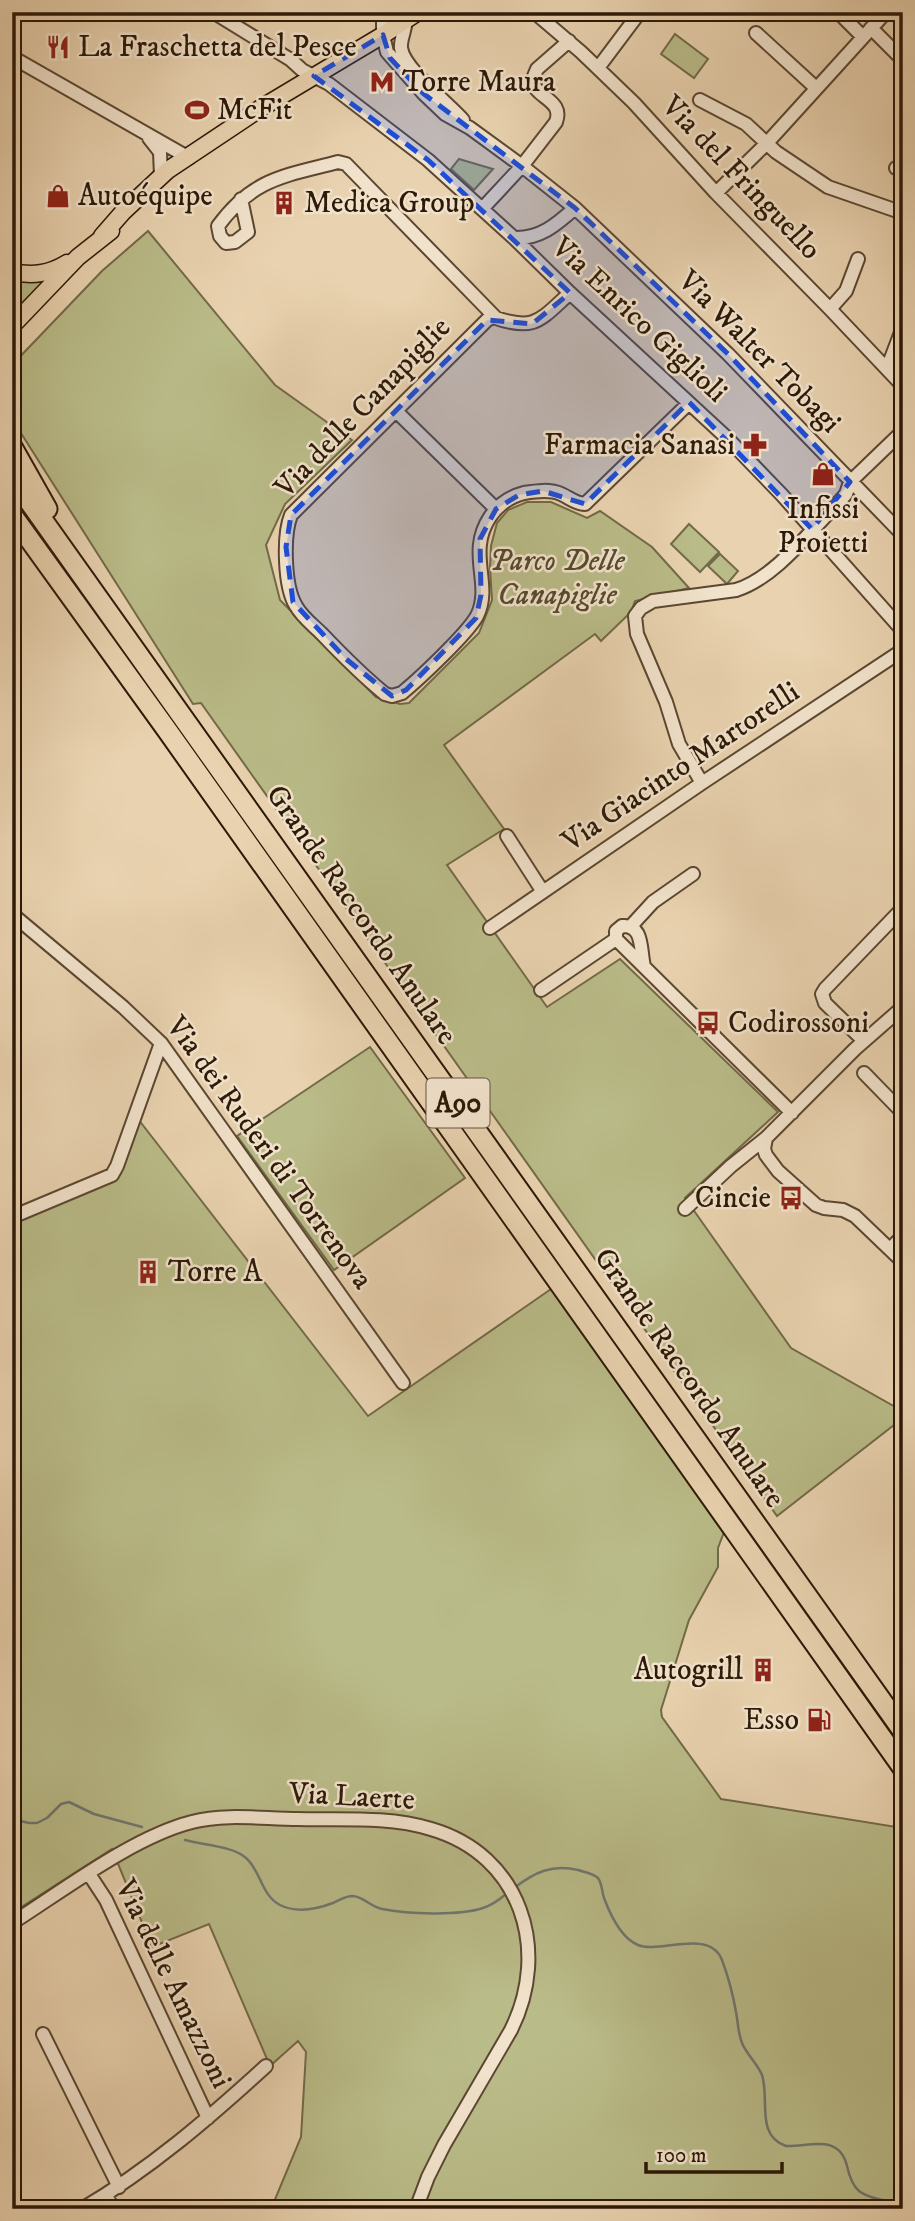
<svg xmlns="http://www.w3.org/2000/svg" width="915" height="2221" font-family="'IM FELL DW Pica',serif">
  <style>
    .green { fill: #b9bb88; stroke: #726a48; stroke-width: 2 }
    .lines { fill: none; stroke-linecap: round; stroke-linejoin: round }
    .stream { stroke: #707671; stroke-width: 2.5 }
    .minor-casing { stroke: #5b4731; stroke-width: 16 }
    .major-casing { stroke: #2c1907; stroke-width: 19 }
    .highway-casing { stroke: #2c1907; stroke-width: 23 }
    .minor { stroke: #f1e2cb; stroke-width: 12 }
    .major { stroke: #e9d2af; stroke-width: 16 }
    .highway { stroke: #e9d2af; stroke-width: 19 }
    .marked { fill: #1d4ed8; fill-opacity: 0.2; stroke: #1d4ed8; stroke-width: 5; stroke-dasharray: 14 9; stroke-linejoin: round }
    .labels { text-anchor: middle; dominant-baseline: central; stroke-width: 5; stroke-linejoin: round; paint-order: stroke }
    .shield { fill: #f1e2cb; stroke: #675542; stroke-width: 2 }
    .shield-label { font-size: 28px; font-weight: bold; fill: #2c1907 }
    .poi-label { font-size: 30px; fill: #2c1907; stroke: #f1e2cb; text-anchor: start }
    .street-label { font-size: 30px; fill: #2c1907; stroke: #f1e2cb }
    .park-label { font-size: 30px; font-style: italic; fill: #564a2e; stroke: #f1e2cb }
  </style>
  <rect width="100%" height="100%" fill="#e9d2af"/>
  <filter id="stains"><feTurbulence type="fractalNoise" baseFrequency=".00286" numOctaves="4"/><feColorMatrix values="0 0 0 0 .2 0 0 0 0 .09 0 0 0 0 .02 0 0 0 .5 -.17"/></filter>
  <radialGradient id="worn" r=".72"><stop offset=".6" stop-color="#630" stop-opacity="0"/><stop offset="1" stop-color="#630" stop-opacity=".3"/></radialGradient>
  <!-- green -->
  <path class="green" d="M 675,34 L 708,59 L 694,78 L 661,54 Z
    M 459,159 L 493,169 L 474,190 L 451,169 Z
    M 148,231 L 275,385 L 352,440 L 285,504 L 266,545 L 280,600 L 376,697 L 400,704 L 409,703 L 479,633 L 492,600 L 490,568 L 491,546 L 497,523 L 508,510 L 527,502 L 551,502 L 587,518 L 600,511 L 652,547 L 689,588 L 635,601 L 631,612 L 601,641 L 595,634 L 444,745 L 504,829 L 447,865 L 547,1007 L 620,959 L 778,1112 L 685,1198 L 791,1348 L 897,1408 L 903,1418 L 777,1516 L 201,703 L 193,704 L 12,419 L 12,365 L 102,271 Z
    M 56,275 L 12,319 L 12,278 Z
    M 689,524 L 719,552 L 700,572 L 671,544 Z
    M 720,554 L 738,571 L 727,584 L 708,566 Z
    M 370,1047 L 465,1178 L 334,1270 L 237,1136 Z
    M 135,1115 L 368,1416 L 577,1271 L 737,1498 L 718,1548 L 718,1567 L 689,1620 L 661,1710 L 662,1717 L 721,1799 L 903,1828 L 903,2209 L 271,2209 L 301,2137 L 306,2052 L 298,2041 L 270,2066 L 209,1924 L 152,1947 L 112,1849 L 12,1913 L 12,1218 L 112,1175 Z"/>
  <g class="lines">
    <!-- stream -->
    <path class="stream" d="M 12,1819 L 29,1823 L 37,1823 L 47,1818 L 61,1804 L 69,1802 L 94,1814 L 142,1827
      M 185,1840 C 202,1845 233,1846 246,1858 C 261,1871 261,1895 280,1905 C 296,1913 317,1909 333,1903 C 340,1900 345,1896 353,1896 C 364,1897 371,1907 382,1909 C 407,1914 459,1916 483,1908 C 492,1905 499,1900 506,1894
      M 514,1888 C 535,1872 552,1864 578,1870 C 584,1872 593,1873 598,1878 C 602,1883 602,1892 604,1898 C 610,1914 621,1938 638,1945 C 659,1954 710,1928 722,1960 C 728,1976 733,1995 736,2012 C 738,2022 738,2033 742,2043 C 747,2055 757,2063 762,2075 C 770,2099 755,2135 786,2146 C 809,2147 839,2133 847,2166 C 849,2175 852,2185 859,2191 C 871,2201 888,2197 900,2209"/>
    <!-- minor casing -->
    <g class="minor-casing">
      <path id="minor" d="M 213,12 L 291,60 L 302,70 L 329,84 L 428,160 L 514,238 L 570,293 L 727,438 L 782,495 L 903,631
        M 383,12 L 383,35 L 387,52 L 424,94 L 445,114 L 470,128 L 522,166 L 575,208 L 728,354 L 903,535
        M 534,12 L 581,52 L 634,103 L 716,193 L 830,309 L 903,386
        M 838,12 L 863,37
        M 405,16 C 408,27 400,37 401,48 C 404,69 448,103 463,120
        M 871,28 L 903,60
        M 756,33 L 816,88
        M 12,57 L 189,158
        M 598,68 L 640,12
        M 700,100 L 746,124 L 776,152 L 828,187 L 903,213
        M 149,138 L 160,152 L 161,176
        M 896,168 L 903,171
        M 716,193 L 767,143 L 886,12
        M 241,199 L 248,232 L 235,242 L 226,243 L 220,236 L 218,226 C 253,178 285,176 338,162 L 346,164 L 496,318
        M 482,209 L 522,166 L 556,122 C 564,100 537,99 532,81 L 537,69 L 569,41
        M 514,238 C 540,239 556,225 575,208
        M 570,293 C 540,320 535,332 493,317 L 487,320 L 291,515 C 283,535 284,587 296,606 C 302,617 313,625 322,634 C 342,655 363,676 385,694 L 392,696 L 402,693 C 419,679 467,634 477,616 C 493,584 466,553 490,517 C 498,505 509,497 524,493 C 536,491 550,489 561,494 C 570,498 576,504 585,504 L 689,403
        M 830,309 L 846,291 L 858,259
        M 887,369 L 903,327
        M 396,411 L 496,509
        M 702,783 L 679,744 L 666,702 L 637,634 L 635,616 L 641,608 L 653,601 L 736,590 C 775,578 810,531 839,502 L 846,494 L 850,482 L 903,431
        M 507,836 L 543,892
        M 12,914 L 123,1007 L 161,1043 L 403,1383
        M 631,926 L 653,902 L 693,874
        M 490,928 L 702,783 L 903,650
        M 616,939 L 792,1113
        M 616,939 L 616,931 L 622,926 C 644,924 640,951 644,966
        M 541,990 L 616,939
        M 864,1041 L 825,1003 L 822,994 L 825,989 L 903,908
        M 864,1073 L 903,1113
        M 766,1138 L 764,1149 L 766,1155 L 778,1171 L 816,1205 L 824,1208 L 843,1210 L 855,1216 L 903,1262
        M 685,1209 L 731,1166 L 766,1138 L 855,1049 L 903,1007
        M 12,1217 L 112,1175 L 117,1166 L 161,1043
        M 890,1249 L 903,1236
        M 89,1874 L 106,1900 L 208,2118
        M 12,1923 C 64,1890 133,1837 192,1822 C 226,1813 264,1819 298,1819 C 341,1820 389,1816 431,1829 C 521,1855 551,1950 511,2030 L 444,2145 L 428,2177 L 416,2209
        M 43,2034 L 119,2187
        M 106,2195 L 113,2209
        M 82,2209 C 150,2169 208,2119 266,2066"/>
    </g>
    <!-- major casing -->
    <g class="major-casing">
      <path id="major" d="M 102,236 L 123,212 L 168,170 L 261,108 L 383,35 L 418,12
        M 12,272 C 33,276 49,274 67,263
        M 12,326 L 78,257 L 111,231"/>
    </g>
    <!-- highway casing -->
    <g class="highway-casing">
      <path id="highway" d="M 12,447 L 47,509
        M 12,477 L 903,1731
        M 12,515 L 167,730 L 903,1768"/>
    </g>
    <!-- minor -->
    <use href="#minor" class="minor"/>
    <!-- major -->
    <use href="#major" class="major"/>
    <!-- highway -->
    <use href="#highway" class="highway"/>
  </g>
  <!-- marked area -->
  <path class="marked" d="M 383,35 L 390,58 L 424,94 L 575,208 L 728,354 L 850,482 L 812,529 L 689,402 L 585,504 L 543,491 L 519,495 L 496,509 L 480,539 L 481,595 L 476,618 L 406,690 L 392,696 L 346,659 L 293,602 L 286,547 L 291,515 L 487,320 L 532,324 L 570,293 L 428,160 L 314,76 Z"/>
  <!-- icons -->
  <defs>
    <g id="restaurant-bare" transform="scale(1.89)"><path d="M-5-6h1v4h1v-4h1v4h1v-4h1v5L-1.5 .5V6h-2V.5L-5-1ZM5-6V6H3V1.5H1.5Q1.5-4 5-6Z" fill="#8f2418" stroke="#f1e2cb" stroke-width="2.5" paint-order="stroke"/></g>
    <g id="metro-bare" transform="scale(1.89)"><path d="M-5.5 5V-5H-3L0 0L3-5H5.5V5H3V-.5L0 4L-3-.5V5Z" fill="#8f2418" stroke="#f1e2cb" stroke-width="2.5" paint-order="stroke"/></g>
    <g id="stadium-bare" transform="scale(1.89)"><path d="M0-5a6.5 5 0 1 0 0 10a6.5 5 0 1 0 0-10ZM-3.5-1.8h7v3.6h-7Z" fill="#8f2418" stroke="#f1e2cb" stroke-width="2.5" paint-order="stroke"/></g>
    <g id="shop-bare" transform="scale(1.89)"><path d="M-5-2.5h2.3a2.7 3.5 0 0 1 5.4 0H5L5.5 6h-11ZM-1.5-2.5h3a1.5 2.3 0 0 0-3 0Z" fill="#8f2418" stroke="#f1e2cb" stroke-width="2.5" paint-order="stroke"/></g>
    <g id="building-bare" transform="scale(1.89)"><path d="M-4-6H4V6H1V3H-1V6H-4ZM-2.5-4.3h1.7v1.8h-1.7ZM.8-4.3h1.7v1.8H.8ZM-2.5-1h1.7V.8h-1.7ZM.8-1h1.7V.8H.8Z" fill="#8f2418" stroke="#f1e2cb" stroke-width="2.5" paint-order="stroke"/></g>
    <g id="pharmacy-bare" transform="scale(1.89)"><path d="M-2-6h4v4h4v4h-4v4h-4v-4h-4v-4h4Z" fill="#8f2418" stroke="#f1e2cb" stroke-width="2.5" paint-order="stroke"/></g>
    <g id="bus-bare" transform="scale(1.89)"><path d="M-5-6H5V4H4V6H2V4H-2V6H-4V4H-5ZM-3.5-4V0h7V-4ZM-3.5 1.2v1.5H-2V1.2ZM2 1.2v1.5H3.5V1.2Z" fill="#8f2418" stroke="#f1e2cb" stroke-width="2.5" paint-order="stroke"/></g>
    <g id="fuel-bare" transform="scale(1.89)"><path d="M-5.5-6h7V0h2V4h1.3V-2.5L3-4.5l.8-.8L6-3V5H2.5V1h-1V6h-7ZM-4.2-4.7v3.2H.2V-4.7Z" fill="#8f2418" stroke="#f1e2cb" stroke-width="2.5" paint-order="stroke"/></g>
  </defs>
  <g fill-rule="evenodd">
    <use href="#restaurant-bare" x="58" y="47"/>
    <use href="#metro-bare" x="382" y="82"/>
    <use href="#stadium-bare" x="197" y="110"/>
    <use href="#shop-bare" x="58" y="196"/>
    <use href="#building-bare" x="284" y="203"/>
    <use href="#pharmacy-bare" x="755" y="445"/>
    <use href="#shop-bare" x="823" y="474"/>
    <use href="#bus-bare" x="708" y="1023"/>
    <use href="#bus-bare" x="791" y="1198"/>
    <use href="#building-bare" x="148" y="1272"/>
    <use href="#building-bare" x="763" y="1670"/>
    <use href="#fuel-bare" x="819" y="1720"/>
  </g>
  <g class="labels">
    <!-- shield labels -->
    <rect class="shield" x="426.5" y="1078.5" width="63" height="49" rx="5"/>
    <g class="shield-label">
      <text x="458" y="1103">A90</text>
    </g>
    <!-- poi labels -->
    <g class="poi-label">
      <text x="78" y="47">La Fraschetta del Pesce</text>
      <text x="402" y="82">Torre Maura</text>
      <text x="217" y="110">McFit</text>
      <text x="78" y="196">Autoéquipe</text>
      <text x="304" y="203">Medica Group</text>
      <text x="735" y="445" text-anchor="end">Farmacia Sanasi</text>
      <text x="823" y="509" text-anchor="middle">Infissi<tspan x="823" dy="34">Proietti</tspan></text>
      <text x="728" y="1023">Codirossoni</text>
      <text x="771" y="1198" text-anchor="end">Cincie</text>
      <text x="168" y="1272">Torre A</text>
      <text x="743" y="1670" text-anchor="end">Autogrill</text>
      <text x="799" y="1720" text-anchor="end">Esso</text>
    </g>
    <!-- street labels -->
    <g class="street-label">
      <text transform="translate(741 178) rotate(46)">Via del Fringuello</text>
      <text transform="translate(639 320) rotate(43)">Via Enrico Giglioli</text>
      <text transform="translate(759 352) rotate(45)">Via Walter Tobagi</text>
      <text transform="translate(363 408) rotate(-46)">Via delle Canapiglie</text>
      <text transform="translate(681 767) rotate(-34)">Via Giacinto Martorelli</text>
      <text transform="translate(361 915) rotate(55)">Grande Raccordo Anulare</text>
      <text transform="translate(269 1153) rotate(54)">Via dei Ruderi di Torrenova</text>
      <text transform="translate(689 1378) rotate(55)">Grande Raccordo Anulare</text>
      <text transform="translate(352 1797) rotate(3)">Via Laerte</text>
      <text transform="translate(173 1984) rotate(64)">Via delle Amazzoni</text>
    </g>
    <!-- park labels -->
    <g class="park-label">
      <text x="557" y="561">Parco Delle<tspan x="557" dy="34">Canapiglie</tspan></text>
    </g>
  </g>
  <!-- margin -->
  <rect width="915" height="2221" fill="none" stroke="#e9d2af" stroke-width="42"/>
  <rect x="14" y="14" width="887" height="2193" fill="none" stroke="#2c1907" stroke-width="3.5"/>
  <rect x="21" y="21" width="873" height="2179" fill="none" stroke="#2c1907" stroke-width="2"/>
  <!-- scale -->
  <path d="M646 2162v10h136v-10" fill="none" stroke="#2c1907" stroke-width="3.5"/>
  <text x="656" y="2162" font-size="21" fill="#2c1907" stroke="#f1e2cb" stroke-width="5" paint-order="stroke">100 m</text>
  <rect width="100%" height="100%" filter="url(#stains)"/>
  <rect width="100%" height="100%" fill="url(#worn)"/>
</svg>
